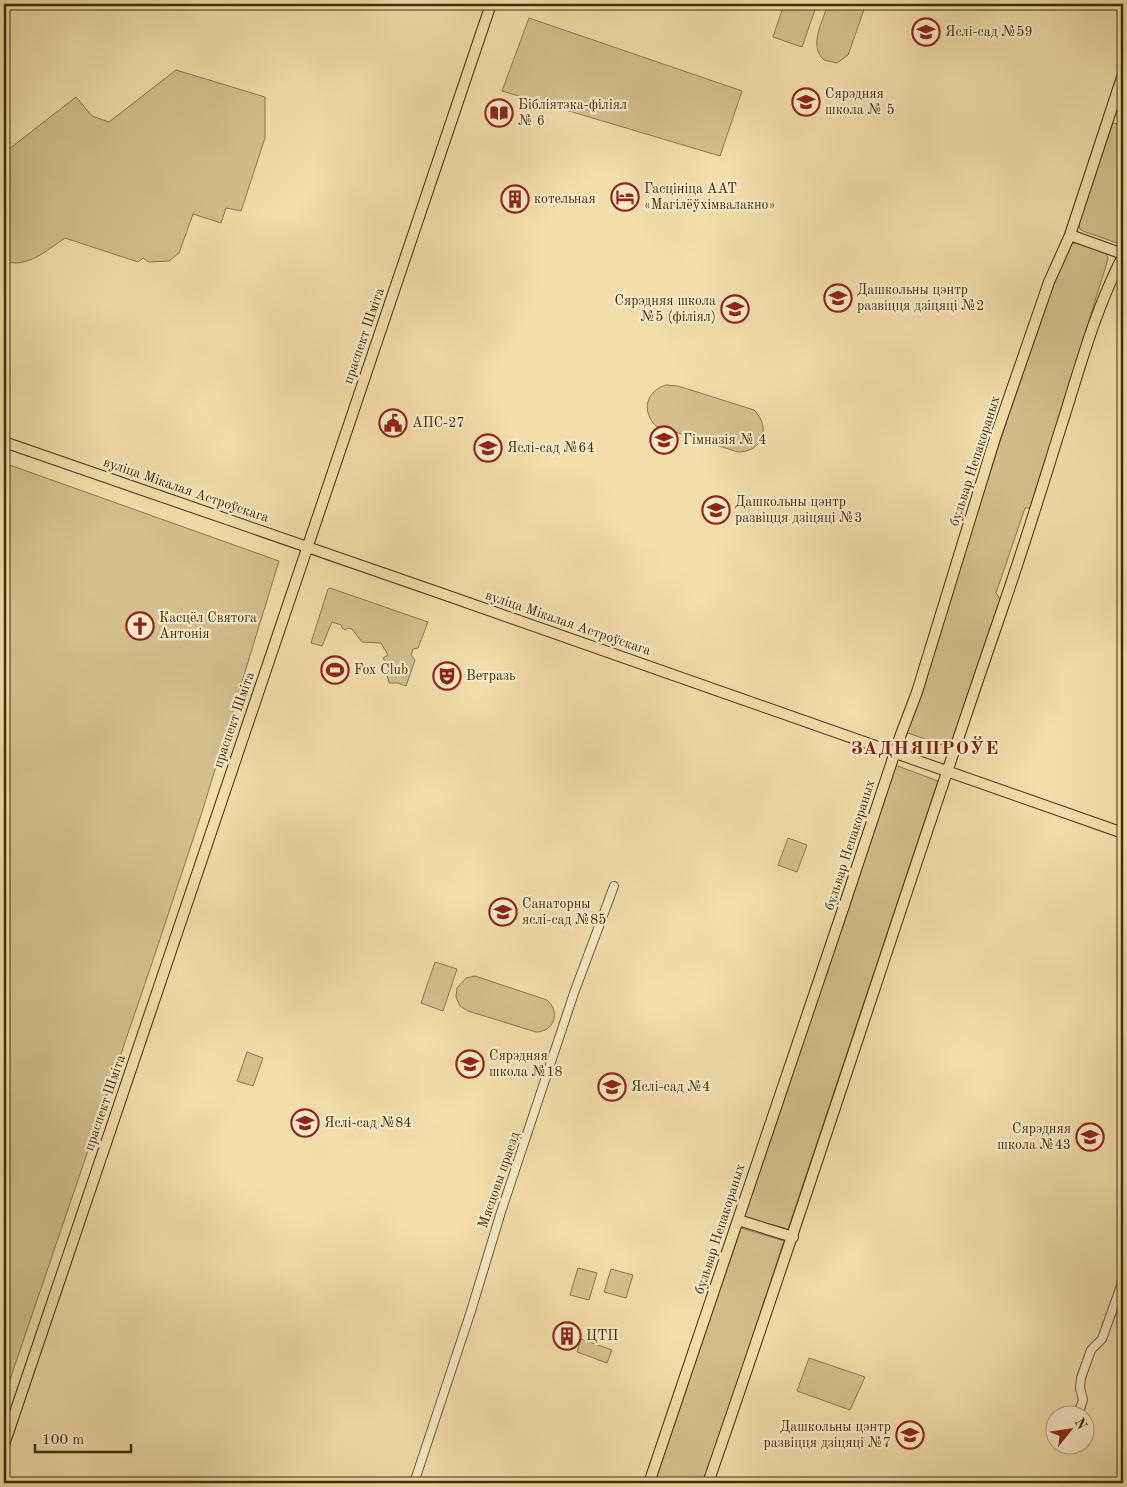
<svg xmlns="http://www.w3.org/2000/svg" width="1127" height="1487" font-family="'Old Standard TT',serif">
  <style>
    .green { fill: #d4bf90; stroke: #8a764f }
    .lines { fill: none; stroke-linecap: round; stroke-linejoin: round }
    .minor-casing { stroke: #6d5935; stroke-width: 10 }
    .major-casing { stroke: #412d0e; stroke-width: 12 }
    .minor { stroke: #f7e9c8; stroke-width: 8 }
    .major { stroke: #f2ddab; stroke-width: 10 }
    .labels { text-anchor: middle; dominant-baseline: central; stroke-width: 4.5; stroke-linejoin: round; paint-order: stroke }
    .poi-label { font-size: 14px; fill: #412d0e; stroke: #f7e9c8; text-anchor: start }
    .street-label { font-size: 14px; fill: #412d0e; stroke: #f7e9c8 }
    .district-label { font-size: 19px; font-weight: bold; letter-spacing: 1px; fill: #7a1f14; stroke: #f7e9c8 }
  </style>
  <rect width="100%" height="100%" fill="#f2ddab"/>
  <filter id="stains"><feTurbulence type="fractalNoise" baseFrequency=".004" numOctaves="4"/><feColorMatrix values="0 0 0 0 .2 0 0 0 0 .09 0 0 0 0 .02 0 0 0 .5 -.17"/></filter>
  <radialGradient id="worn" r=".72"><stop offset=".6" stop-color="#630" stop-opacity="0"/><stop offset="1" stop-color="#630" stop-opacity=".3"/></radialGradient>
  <!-- green -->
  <path class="green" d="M 784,4 L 817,4 L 802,47 L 773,37 Z
    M 828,4 L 866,4 L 848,55 L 837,63 L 824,60 C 808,46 823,21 828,4 Z
    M 529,18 L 742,91 L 720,156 L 502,91 Z
    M 176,70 L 265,97 L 265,138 L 241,211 L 226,208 L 221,223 L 193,214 L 179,253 L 169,261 L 149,262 L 143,258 L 138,262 L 65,238 C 47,250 27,269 4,261 L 4,153 L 76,97 L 92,116 L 109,122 Z
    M 1123,105 L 1123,243 L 1117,243 L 1083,231 L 1080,229 L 1078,221 L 1112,125 L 1114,123 L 1117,124 Z
    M 1075,243 L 1106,253 L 1108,259 L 1031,508 L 1025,508 L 996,593 L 1001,600 L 951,748 L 905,732 L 1063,250 L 1070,244 Z
    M 666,385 L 678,386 L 754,410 C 772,428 762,452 738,452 L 656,426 C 641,411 646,391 666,385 Z
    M 4,463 L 279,561 L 202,812 L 153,960 L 4,1397 Z
    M 330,588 L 428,622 L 418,648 L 413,649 L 411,655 L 415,660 L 406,686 L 398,683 L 389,683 L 386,670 L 388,668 L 383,658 L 388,655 L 381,643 L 362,642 L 352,629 L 348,628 L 345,630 L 342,628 L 341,625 L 332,622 L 322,646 L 311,643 L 328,589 Z
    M 895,765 L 938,781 L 788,1229 L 744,1217 Z
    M 788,838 L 807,845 L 797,872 L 778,865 Z
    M 435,962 L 457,969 L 443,1011 L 421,1003 Z
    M 475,976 L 547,1000 C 561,1012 554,1032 536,1032 L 468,1011 L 460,1006 L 456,997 L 457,988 L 466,978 Z
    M 247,1052 L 263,1058 L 253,1086 L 237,1081 Z
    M 741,1228 L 784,1241 L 704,1483 L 654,1483 Z
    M 578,1268 L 597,1273 L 589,1300 L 570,1295 Z
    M 611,1269 L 633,1275 L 626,1298 L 604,1292 Z
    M 581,1339 L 612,1350 L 607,1363 L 577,1352 Z
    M 809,1358 L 865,1377 L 850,1410 L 797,1391 Z"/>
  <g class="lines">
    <!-- minor casing -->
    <g class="minor-casing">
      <path id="minor" d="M 1078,1414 L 1083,1400 L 1080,1388 L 1081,1378 L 1091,1350 L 1102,1339 L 1123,1280
        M 414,1483 L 471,1311 L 501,1212 L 574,993 L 614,886"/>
    </g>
    <!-- major casing -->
    <g class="major-casing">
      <path id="major" d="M 1070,235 L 1123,254
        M 4,442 L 440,593 L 1123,833
        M 738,1220 L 793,1237
        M 4,1445 L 491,4
        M 649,1483 L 844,906 L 901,734 L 917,692 L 995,438 L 1049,282 L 1070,235 L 1123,74
        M 708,1483 C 809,1192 903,898 1003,607 C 1026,541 1046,474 1067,408 C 1083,356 1098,304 1123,256"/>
    </g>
    <!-- minor -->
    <use href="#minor" class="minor"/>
    <!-- major -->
    <use href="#major" class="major"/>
  </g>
  <!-- icons -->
  <defs>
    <g id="school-ring" transform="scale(1.4375)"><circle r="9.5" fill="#f7e9c8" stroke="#8f2418" stroke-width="1.5"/><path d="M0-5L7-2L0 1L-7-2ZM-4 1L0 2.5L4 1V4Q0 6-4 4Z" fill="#8f2418"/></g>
    <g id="library-ring" transform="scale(1.4375)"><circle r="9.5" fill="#f7e9c8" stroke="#8f2418" stroke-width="1.5"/><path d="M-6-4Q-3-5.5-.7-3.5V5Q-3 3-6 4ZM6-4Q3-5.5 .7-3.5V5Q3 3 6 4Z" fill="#8f2418"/></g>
    <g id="hotel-ring" transform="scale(1.4375)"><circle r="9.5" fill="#f7e9c8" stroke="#8f2418" stroke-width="1.5"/><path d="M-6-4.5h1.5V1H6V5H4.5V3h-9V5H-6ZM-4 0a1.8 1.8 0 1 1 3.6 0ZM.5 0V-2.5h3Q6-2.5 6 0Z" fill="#8f2418"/></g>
    <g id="building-ring" transform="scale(1.4375)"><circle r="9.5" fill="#f7e9c8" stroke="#8f2418" stroke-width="1.5"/><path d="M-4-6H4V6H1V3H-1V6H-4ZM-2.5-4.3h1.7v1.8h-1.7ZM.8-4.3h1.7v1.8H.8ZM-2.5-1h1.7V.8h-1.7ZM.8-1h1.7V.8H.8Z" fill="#8f2418"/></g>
    <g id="civic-ring" transform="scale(1.4375)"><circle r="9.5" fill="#f7e9c8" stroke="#8f2418" stroke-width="1.5"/><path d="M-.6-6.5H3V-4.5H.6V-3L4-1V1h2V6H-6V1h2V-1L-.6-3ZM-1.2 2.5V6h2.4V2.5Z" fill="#8f2418"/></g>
    <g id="church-ring" transform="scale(1.4375)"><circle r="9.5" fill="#f7e9c8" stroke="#8f2418" stroke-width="1.5"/><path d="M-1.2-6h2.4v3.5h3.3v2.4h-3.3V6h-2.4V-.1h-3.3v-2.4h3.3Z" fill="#8f2418"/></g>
    <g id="stadium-ring" transform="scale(1.4375)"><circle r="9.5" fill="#f7e9c8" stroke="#8f2418" stroke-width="1.5"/><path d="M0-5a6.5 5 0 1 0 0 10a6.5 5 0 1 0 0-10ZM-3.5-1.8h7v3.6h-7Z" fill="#8f2418"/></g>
    <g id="theatre-ring" transform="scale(1.4375)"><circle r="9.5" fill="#f7e9c8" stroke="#8f2418" stroke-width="1.5"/><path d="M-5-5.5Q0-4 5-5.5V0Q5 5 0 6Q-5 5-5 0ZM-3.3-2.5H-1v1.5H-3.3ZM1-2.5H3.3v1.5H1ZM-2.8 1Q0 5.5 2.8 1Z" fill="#8f2418"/></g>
  </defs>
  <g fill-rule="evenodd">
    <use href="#school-ring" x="926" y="32"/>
    <use href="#school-ring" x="806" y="102"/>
    <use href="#library-ring" x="499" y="113"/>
    <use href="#hotel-ring" x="625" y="197"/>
    <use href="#building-ring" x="515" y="199"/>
    <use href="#school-ring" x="838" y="298"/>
    <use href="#school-ring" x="735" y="309"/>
    <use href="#civic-ring" x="393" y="423"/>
    <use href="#school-ring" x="664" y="440"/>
    <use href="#school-ring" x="488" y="448"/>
    <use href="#school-ring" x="716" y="510"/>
    <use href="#church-ring" x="140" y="626"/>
    <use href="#stadium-ring" x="335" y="670"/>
    <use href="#theatre-ring" x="447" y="676"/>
    <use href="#school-ring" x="503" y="912"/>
    <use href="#school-ring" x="470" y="1064"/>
    <use href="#school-ring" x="612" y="1087"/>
    <use href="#school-ring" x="305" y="1123"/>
    <use href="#school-ring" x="1090" y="1137"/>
    <use href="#building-ring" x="567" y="1336"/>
    <use href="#school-ring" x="910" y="1435"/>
  </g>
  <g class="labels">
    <!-- poi labels -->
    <g class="poi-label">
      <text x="945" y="32">Яслі-сад №59</text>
      <text x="825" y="94">Сярэдняя<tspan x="825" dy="16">школа № 5</tspan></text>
      <text x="518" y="105">Бібліятэка-філіял<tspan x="518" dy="16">№ 6</tspan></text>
      <text x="644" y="189">Гасцініца ААТ<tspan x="644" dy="16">«Магілёўхімвалакно»</tspan></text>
      <text x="534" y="199">котельная</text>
      <text x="857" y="290">Дашкольны цэнтр<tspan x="857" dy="16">развіцця дзіцяці №2</tspan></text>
      <text x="716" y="301" text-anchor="end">Сярэдняя школа<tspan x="716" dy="16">№5 (філіял)</tspan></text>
      <text x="412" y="423">АПС-27</text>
      <text x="683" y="440">Гімназія № 4</text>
      <text x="507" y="448">Яслі-сад №64</text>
      <text x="735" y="502">Дашкольны цэнтр<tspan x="735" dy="16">развіцця дзіцяці №3</tspan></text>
      <text x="159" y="618">Касцёл Святога<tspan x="159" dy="16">Антонія</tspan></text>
      <text x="354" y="670">Fox Club</text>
      <text x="466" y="676">Ветразь</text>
      <text x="522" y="904">Санаторны<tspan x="522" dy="16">яслі-сад №85</tspan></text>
      <text x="489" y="1056">Сярэдняя<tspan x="489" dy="16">школа №18</tspan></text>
      <text x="631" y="1087">Яслі-сад №4</text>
      <text x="324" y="1123">Яслі-сад №84</text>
      <text x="1071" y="1129" text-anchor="end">Сярэдняя<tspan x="1071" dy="16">школа №43</tspan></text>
      <text x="586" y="1336">ЦТП</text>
      <text x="891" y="1427" text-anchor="end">Дашкольны цэнтр<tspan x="891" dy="16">развіцця дзіцяці №7</tspan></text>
    </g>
    <!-- street labels -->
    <g class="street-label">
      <text transform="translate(364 336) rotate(-71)">праспект Шміта</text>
      <text transform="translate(975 461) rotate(-72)">бульвар Непакораных</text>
      <text transform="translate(186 490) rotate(19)">вуліца Мікалая Астроўскага</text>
      <text transform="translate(568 623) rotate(19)">вуліца Мікалая Астроўскага</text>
      <text transform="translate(234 720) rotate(-71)">праспект Шміта</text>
      <text transform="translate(850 845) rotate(-72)">бульвар Непакораных</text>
      <text transform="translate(105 1103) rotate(-71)">праспект Шміта</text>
      <text transform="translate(499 1180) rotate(-71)">Мясцовы праезд</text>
      <text transform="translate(720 1229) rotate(-72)">бульвар Непакораных</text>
    </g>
    <!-- district labels -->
    <g class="district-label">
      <text x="925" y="749">ЗАДНЯПРОЎЕ</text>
    </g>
  </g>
  <!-- margin -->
  <rect width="1127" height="1487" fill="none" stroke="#f2ddab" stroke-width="20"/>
  <rect x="5" y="5" width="1117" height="1477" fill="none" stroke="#412d0e" stroke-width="2.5"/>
  <rect x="10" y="10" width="1107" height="1467" fill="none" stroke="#412d0e"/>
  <!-- north arrow -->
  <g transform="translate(1070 1430) rotate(60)"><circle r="24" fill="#f7e9c8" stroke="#ae9e7e"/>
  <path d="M0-4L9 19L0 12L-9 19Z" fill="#8f2418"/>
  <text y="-8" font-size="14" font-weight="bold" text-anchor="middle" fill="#412d0e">N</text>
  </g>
  <!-- scale -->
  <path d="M35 1444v8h96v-8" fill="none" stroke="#412d0e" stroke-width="2.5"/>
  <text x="42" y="1444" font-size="15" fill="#412d0e" stroke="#f7e9c8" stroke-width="4" paint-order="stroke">100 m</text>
  <rect width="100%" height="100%" filter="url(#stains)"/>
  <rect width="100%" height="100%" fill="url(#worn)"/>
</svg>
